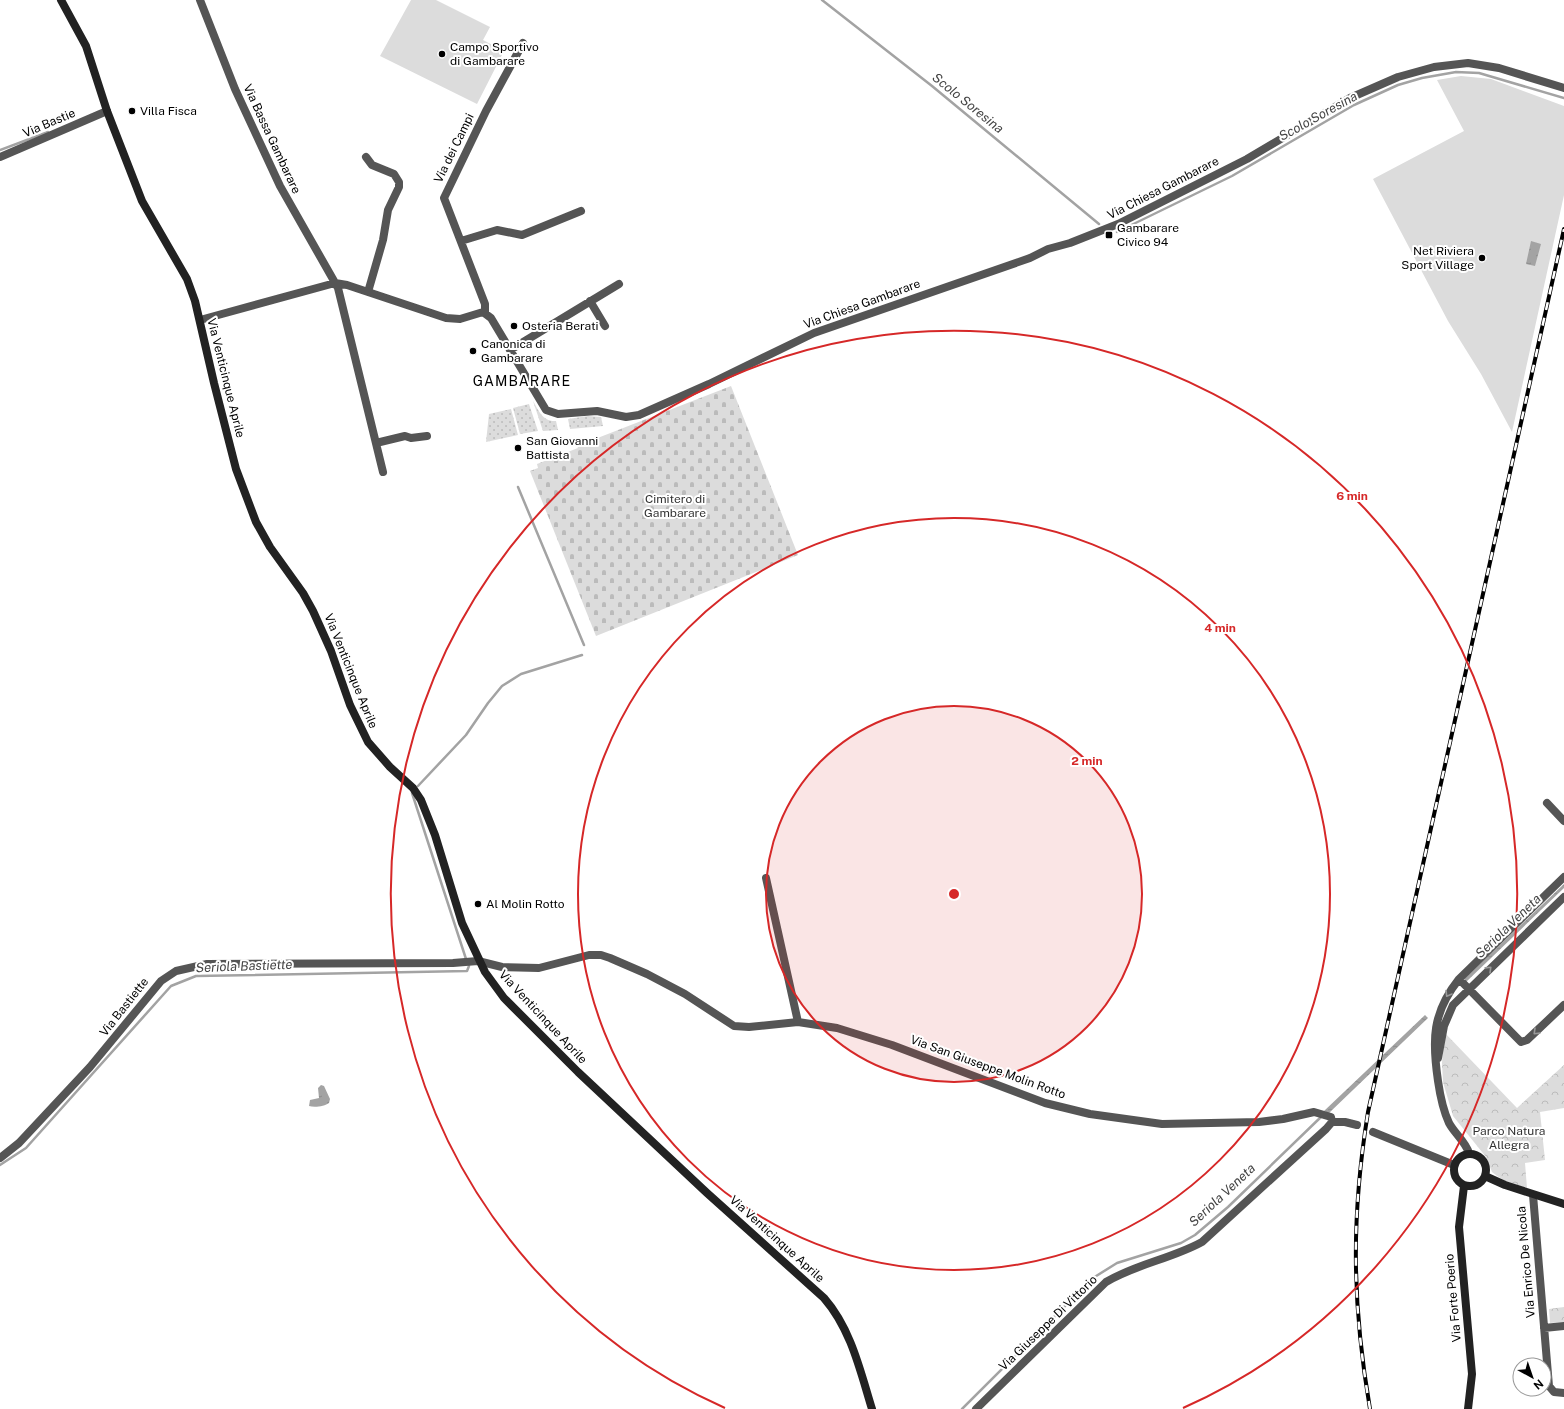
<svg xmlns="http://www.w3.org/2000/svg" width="1564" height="1409" font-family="'Public Sans',sans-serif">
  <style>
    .grass { fill: url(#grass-dots) }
    .cemetery { fill: url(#cemetery-stones) }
    .park { fill: url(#park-crowns) }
    .garden { fill: #dcdcdc }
    .water { fill: url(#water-ripples) }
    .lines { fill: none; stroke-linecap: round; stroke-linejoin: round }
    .stream { stroke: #a3a3a3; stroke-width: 2.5 }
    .street { stroke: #555; stroke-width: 8 }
    .secondary { stroke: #222; stroke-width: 8 }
    .rail-casing { stroke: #000; stroke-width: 4 }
    .rail { stroke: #fff; stroke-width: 2.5; stroke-dasharray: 8; stroke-linecap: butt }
    .oneway { stroke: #999 }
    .ring { fill: none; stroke: #d62828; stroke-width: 2 }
    .poi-dot { fill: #000; stroke: #fff; stroke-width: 1.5 }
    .labels { text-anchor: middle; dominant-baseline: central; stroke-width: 4; stroke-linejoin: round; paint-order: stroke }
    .poi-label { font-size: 12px; fill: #000; stroke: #fff; text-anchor: start }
    .street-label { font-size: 12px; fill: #000; stroke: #fff }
    .park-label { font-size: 12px; fill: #333; stroke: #fff }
    .water-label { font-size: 13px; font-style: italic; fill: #444; stroke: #fff }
    .quarter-label { font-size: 14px; letter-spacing: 1px; fill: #000; stroke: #fff }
    .centre { fill: #d62828; stroke: #fff; stroke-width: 2 }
    .ring-label { font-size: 12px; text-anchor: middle; font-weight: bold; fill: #d62828; stroke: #fff; stroke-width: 4; stroke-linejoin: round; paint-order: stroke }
  </style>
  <defs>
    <pattern id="grass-dots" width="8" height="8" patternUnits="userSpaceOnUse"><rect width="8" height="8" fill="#dcdcdc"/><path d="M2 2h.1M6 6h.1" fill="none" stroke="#bbb" stroke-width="1.8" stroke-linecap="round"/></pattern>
    <pattern id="cemetery-stones" width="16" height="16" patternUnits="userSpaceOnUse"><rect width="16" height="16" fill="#dcdcdc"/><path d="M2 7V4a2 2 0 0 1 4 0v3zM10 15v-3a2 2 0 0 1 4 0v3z" fill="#bbb"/></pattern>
    <pattern id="park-crowns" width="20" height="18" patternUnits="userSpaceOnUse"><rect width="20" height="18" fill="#dcdcdc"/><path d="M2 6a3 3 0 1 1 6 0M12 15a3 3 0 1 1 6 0" fill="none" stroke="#bbb"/></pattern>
    <pattern id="water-ripples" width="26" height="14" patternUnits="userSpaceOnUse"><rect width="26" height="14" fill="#a3a3a3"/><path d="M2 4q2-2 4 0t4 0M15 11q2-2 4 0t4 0" fill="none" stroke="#8b8b8b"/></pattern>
  </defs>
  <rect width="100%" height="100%" fill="#fff"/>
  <!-- grass -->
  <path class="grass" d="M 533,401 C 539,411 543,422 556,421 L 558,430 L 543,431 Z
    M 529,404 L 538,431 L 520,434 L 513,408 Z
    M 511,409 L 518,435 L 486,442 L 489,414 Z
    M 588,416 L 601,417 L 603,426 L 570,429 L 568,419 Z"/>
  <!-- cemetery -->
  <path class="cemetery" d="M 731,386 L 798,555 L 596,636 L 530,471 L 538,468 L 537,464 L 578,448 L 577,446 L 582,444 L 584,447 L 595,442 L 595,439 Z"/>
  <!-- park -->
  <path class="park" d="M 1444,1032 L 1517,1108 L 1564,1065 L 1564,1108 L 1540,1112 L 1545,1160 L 1525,1163 L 1527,1188 L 1507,1182 L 1497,1176 L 1492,1172 L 1486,1157 L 1453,1116 L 1443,1082 L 1442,1063 Z
    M 1564,1307 L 1564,1322 L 1550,1323 L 1549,1309 Z"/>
  <!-- garden -->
  <path class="garden" d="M 411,0 L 436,0 L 490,27 L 483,40 L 504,51 L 477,104 L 380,56 Z
    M 1461,76 L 1491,79 L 1564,106 L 1564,195 L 1512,432 L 1481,374 L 1448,321 L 1373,179 L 1464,131 L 1437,80 Z"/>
  <!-- water -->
  <path class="water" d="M 1531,241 L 1541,244 L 1535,266 L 1526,264 Z
    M 1564,884 L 1564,888 L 1466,982 L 1464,979 Z
    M 1425,1015 L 1428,1018 L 1329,1113 L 1324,1111 Z
    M 321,1085 L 324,1086 L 330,1099 L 329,1103 C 325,1106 315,1108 309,1106 L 310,1100 L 319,1098 L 318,1088 Z"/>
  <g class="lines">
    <!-- stream -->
    <path class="stream" d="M 822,0 L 932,86 L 1099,224
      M 0,150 L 48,132
      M 1117,232 L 1232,176 L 1354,105 L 1398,85 L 1422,78 L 1456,72 L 1479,73 L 1564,98
      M 518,487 L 584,645
      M 418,786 L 466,735 L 488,703 L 502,686 L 521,674 L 582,655
      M 412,793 L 466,959
      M 0,1165 L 26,1148 L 171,986 L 196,976 L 467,971 L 469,966
      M 962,1409 L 1093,1278 L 1117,1263 L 1181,1243 L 1195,1235 L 1228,1207 L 1322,1116"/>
    <!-- street -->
    <path class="street" d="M 200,0 L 235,89 L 280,186 L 338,288 L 383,472
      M 0,157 L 107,111
      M 366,157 L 372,165 L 394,174 L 399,182 L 399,187 L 388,210 L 383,240 L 368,292
      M 461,241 L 497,230 L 522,235 L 581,211
      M 590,301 L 605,326
      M 485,313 L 485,304 L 444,198 L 486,111 L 523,43
      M 200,320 L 335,283 L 347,285 L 446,318 L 460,319 L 483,312 L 491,318 L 546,410 L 558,414 L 597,411 L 626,417 L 639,415 L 709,384 L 814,333 L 1030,258 L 1048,249 L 1070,243 L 1118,224 L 1247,159 L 1350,98 L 1398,77 L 1434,67 L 1468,63 L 1499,68 L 1564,88
      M 510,350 L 619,284
      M 376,443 L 405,436 L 411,438 L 427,436
      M 1547,803 L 1564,821
      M 766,878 L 798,1022
      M 1459,979 L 1521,1042 L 1527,1040 L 1564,1005
      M 1438,1058 L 1444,1026 L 1453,1005 L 1564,897
      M 1373,1132 L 1454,1165
      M 1469,1153 C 1465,1141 1455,1134 1449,1123 C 1443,1110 1440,1095 1438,1081 C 1432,1040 1432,1013 1459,979 L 1564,877
      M 0,1158 L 19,1143 L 90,1067 L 161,981 L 176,971 L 207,964 L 453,963 L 478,961 L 502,967 L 539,968 L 589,955 L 601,955 L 610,958 L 647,974 L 685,994 L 734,1026 L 749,1027 L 798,1022 L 837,1028 L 892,1045 L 1045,1103 L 1090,1114 L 1162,1124 L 1259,1122 L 1283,1119 L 1314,1112 L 1331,1117 L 1332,1122 L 1345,1122 L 1357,1125
      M 1533,1195 L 1549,1386 L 1554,1392 L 1564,1393
      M 1544,1328 L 1564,1326
      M 976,1409 L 1106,1282 C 1136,1264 1171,1259 1202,1242 L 1326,1129 L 1332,1122"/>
    <!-- secondary -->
    <path class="secondary" d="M 61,0 L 86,46 L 107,111 L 142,201 L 187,279 L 195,301 L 214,383 L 236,469 L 256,522 L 270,547 L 303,593 L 313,611 L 331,651 L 350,705 L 368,742 L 390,767 L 413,788 L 421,800 L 435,835 L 462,923 L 485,972 L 504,998 L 578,1072 L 707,1193 L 824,1298 C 851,1329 860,1370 872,1409
      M1454 1170a16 16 0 1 1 32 0a16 16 0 1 1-32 0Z
      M 1485,1176 L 1505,1185 L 1564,1204
      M 1464,1186 L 1459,1227 L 1472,1374 L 1468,1409"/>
    <!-- rail casing -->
    <g class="rail-casing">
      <path id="rail" d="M 1370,1409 C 1352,1304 1351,1217 1368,1112 L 1564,229"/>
    </g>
    <!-- rail -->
    <use href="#rail" class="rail"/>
  </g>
  <!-- one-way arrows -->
  <defs><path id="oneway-chevron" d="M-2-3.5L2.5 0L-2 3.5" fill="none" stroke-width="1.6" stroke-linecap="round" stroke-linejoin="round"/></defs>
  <g class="oneway">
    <use href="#oneway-chevron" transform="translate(1489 969) rotate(-44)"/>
    <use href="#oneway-chevron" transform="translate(1448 994) rotate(121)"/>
    <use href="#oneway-chevron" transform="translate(1536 1032) rotate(136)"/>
  </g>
  <!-- distance rings -->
  <circle cx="954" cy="894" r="188" fill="#d62828" fill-opacity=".12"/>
  <g class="ring">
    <circle cx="954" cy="894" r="188"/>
    <circle cx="954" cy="894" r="376"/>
    <path d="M725 1408A563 563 0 1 1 1183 1408"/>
  </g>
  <!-- markers -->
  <g class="poi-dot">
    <circle cx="442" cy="54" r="4"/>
    <circle cx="132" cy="111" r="4"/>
    <rect x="1105" y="231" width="8" height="8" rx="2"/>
    <circle cx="1482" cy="258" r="4"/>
    <circle cx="514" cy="326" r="4"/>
    <circle cx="473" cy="351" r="4"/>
    <circle cx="518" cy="448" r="4"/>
    <circle cx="478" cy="904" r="4"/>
  </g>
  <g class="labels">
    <!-- poi labels -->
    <g class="poi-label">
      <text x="450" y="47">Campo Sportivo<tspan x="450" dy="14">di Gambarare</tspan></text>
      <text x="140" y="111">Villa Fisca</text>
      <text x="1117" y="228">Gambarare<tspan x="1117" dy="14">Civico 94</tspan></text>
      <text x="1474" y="251" text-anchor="end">Net Riviera<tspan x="1474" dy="14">Sport Village</tspan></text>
      <text x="522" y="326">Osteria Berati</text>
      <text x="481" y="344">Canonica di<tspan x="481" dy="14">Gambarare</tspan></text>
      <text x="526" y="441">San Giovanni<tspan x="526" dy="14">Battista</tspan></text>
      <text x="486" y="904">Al Molin Rotto</text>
    </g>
    <!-- street labels -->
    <g class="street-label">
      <text transform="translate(49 123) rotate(-23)">Via Bastie</text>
      <text transform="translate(272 139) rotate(65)">Via Bassa Gambarare</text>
      <text transform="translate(454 148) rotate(-64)">Via dei Campi</text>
      <text transform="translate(1163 188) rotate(-27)">Via Chiesa Gambarare</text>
      <text transform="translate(862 304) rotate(-20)">Via Chiesa Gambarare</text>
      <text transform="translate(226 378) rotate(76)">Via Venticinque Aprile</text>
      <text transform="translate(351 671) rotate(68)">Via Venticinque Aprile</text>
      <text transform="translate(124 1007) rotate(-52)">Via Bastiette</text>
      <text transform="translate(543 1017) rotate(47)">Via Venticinque Aprile</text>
      <text transform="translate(988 1067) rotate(20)">Via San Giuseppe Molin Rotto</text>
      <text transform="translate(777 1239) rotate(42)">Via Venticinque Aprile</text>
      <text transform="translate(1526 1262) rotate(-95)">Via Enrico De Nicola</text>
      <text transform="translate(1453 1298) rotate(-95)">Via Forte Poerio</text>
      <text transform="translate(1048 1323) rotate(-44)">Via Giuseppe Di Vittorio</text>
    </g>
    <!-- park labels -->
    <g class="park-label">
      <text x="675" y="499">Cimitero di<tspan x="675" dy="14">Gambarare</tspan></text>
      <text x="1509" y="1131">Parco Natura<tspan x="1509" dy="14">Allegra</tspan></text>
    </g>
    <!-- water labels -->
    <g class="water-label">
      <text transform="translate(968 103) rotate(39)">Scolo Soresina</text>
      <text transform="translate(1318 116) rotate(-29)">Scolo Soresina</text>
      <text transform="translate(1508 926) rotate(-44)">Seriola Veneta</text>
      <text transform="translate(244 966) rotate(-2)">Seriola Bastiette</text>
      <text transform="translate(1222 1195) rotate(-43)">Seriola Veneta</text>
    </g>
    <!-- quarter labels -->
    <g class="quarter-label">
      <text x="522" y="381">GAMBARARE</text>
    </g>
  </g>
  <circle cx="954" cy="894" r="6" class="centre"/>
  <g class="ring-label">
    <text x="1352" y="500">6 min</text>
    <text x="1220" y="632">4 min</text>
    <text x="1087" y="765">2 min</text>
  </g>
  <!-- north arrow -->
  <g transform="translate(1532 1377) rotate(140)"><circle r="19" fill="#ffffff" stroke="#999999"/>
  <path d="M0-3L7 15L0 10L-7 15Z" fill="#000000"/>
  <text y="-6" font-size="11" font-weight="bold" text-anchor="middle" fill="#000000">N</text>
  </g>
</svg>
